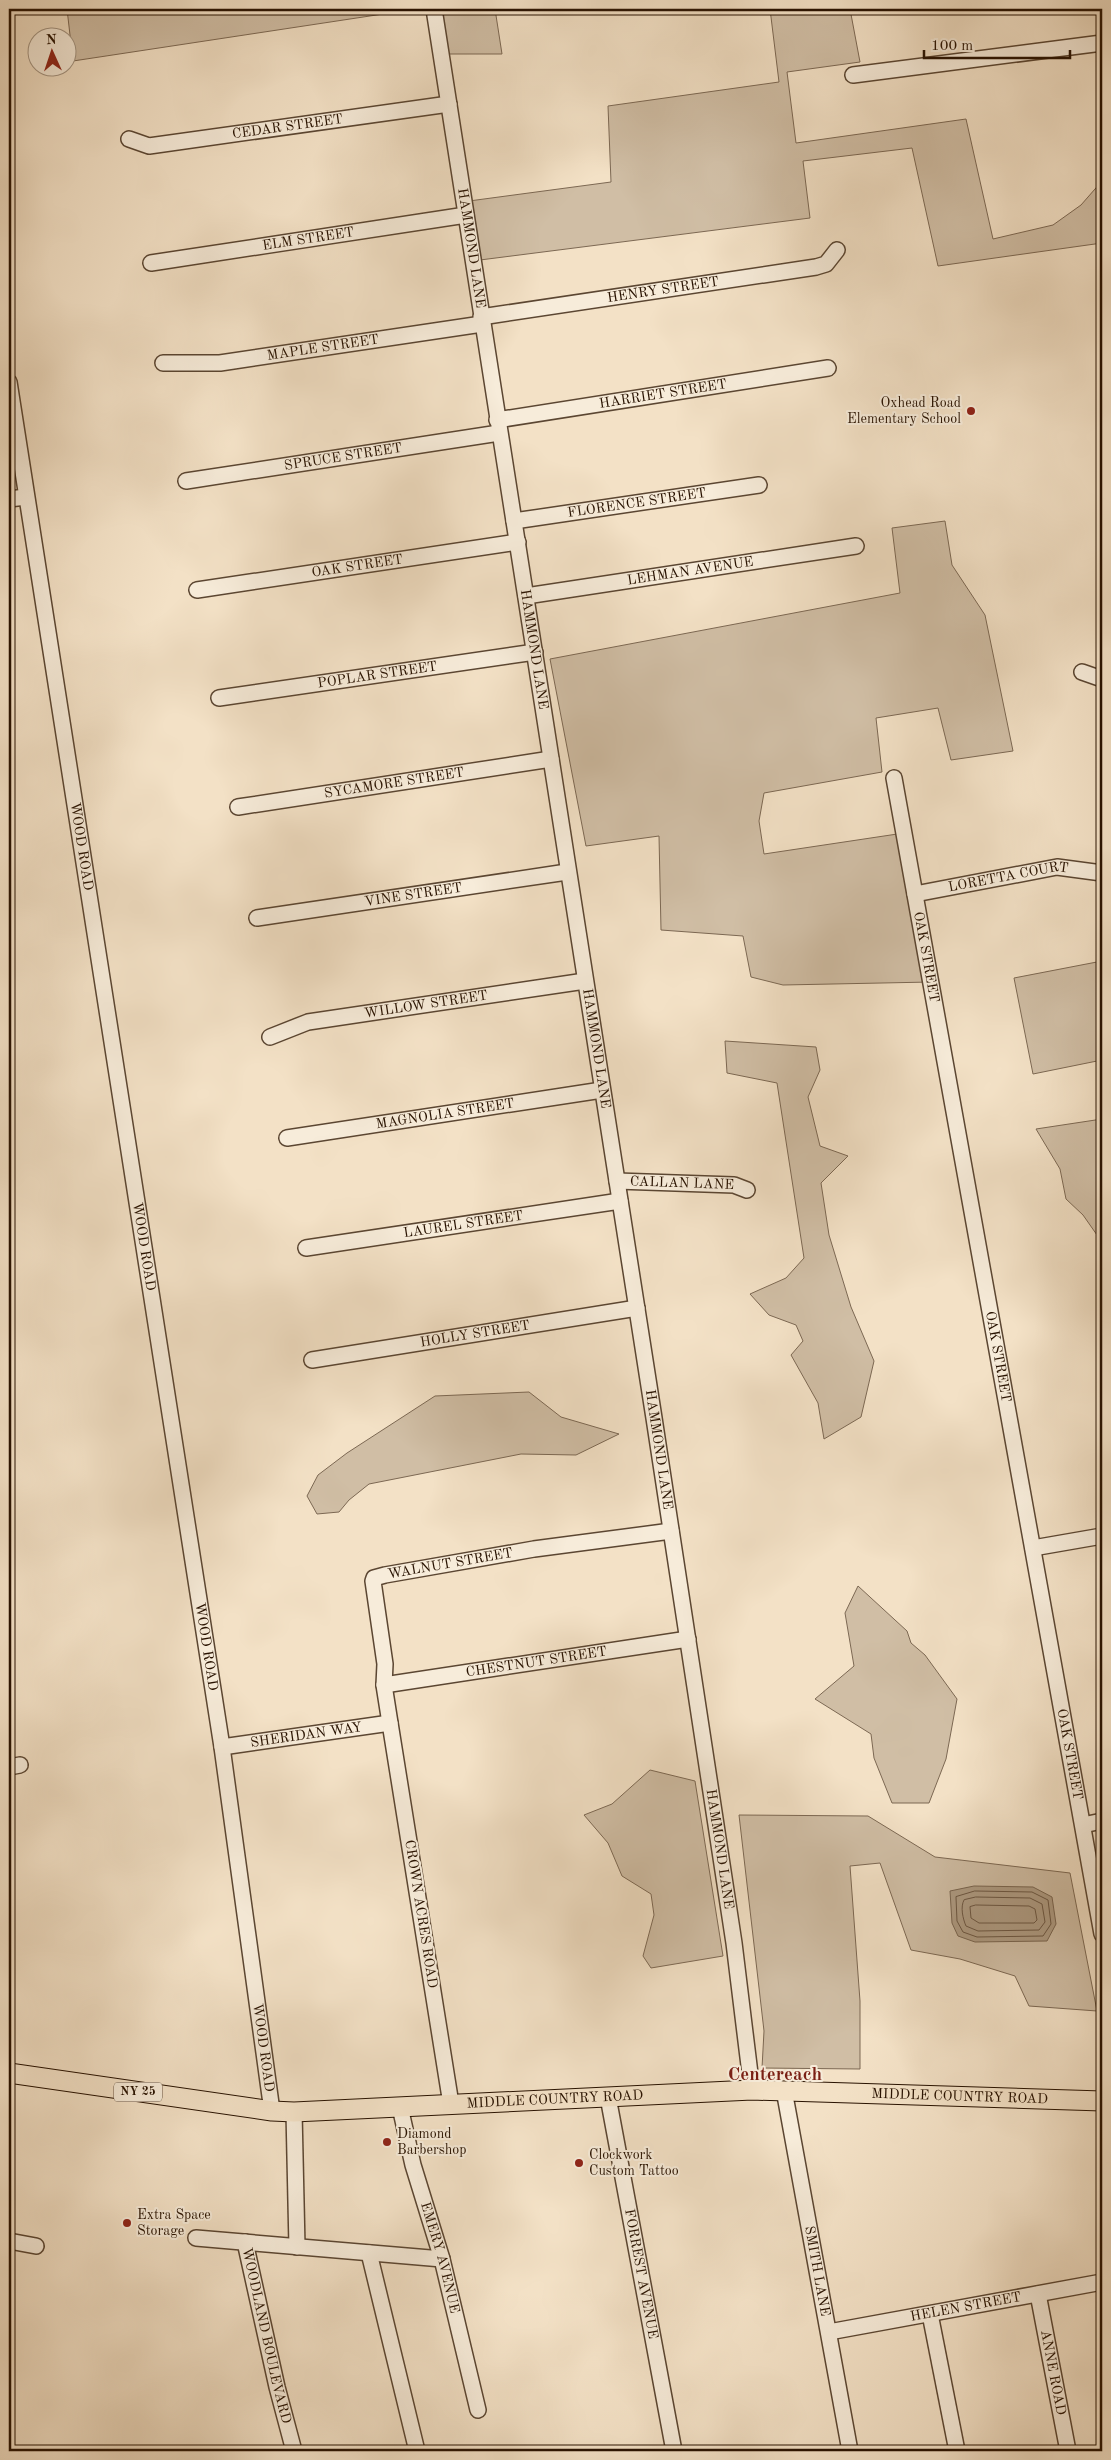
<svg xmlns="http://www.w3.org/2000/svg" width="1111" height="2460" font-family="'Old Standard TT',serif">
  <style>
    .green { fill: #d0bea5; stroke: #7c6853 }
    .water { fill: #ae9b83; stroke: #78644f }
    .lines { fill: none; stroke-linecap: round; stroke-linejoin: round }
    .shore { stroke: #6b5642; stroke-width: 1 }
    .minor-casing { stroke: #5b4632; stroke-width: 18 }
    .major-casing { stroke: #281201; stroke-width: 21 }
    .minor { stroke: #f7ecda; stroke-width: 15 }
    .major { stroke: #f3e1c6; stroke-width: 19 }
    .poi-dot { fill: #8f2418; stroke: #f7ecda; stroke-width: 2 }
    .labels { text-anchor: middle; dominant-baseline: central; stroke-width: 4; stroke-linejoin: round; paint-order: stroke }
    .shield { fill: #f7ecda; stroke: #665342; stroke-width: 1 }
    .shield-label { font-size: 12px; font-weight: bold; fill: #281201 }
    .street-label { font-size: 14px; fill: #281201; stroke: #f7ecda }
    .poi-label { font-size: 14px; fill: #281201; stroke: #f7ecda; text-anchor: start }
    .district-label { font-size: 19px; font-weight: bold; fill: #7a1f14; stroke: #f7ecda }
  </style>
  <rect width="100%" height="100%" fill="#f3e1c6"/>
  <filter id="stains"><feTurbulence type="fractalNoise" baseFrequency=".004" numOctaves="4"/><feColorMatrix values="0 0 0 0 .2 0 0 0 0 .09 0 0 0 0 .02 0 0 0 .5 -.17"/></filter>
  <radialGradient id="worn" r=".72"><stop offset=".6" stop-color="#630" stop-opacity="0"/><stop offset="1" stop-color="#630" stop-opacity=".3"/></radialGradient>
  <!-- green -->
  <path class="green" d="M 67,9 L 389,9 L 383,14 L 73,61 Z
    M 434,9 L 495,9 L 502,54 L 441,54 Z
    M 770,9 L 850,9 L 860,62 L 787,72 L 796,143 L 966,119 L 993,239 L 1053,225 L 1081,205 L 1102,181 L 1102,243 L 938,266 L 912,148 L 803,161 L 810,218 L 480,260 L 469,201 L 611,182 L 608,106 L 779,82 Z
    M 945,521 L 952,565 L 985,615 L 1013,751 L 951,760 L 938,708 L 876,718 L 882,772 L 764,793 L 759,821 L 764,854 L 904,833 L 931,982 L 783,985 L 751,977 L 743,936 L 661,930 L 659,836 L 586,846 L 550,659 L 900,593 L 892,528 Z
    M 1102,961 L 1102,1060 L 1033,1074 L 1014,978 Z
    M 725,1041 L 816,1047 L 820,1070 L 808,1097 L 820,1146 L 848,1156 L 821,1183 L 829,1235 L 851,1307 L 874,1361 L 861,1417 L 824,1439 L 818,1403 L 791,1355 L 803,1341 L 796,1325 L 769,1315 L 750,1294 L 786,1278 L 804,1258 L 777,1083 L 727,1073 Z
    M 1102,1119 L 1102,1235 L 1097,1235 L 1083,1215 L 1066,1199 L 1060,1169 L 1036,1129 Z
    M 529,1392 L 561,1417 L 619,1434 L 576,1455 L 521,1454 L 369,1484 L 349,1500 L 339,1512 L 317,1514 L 307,1496 L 318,1475 L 347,1453 L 435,1396 Z
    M 858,1586 L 907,1631 L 911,1643 L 925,1655 L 957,1699 L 946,1759 L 929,1803 L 892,1803 L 874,1758 L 871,1734 L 815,1699 L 854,1666 L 845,1613 Z
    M 650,1770 L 695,1781 L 723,1956 L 651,1968 L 643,1956 L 654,1915 L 651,1894 L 622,1876 L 608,1843 L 584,1815 L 612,1804 Z
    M 739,1815 L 868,1816 L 935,1857 L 1070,1873 L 1097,2011 L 1029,2006 L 1015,1976 L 960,1959 L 911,1950 L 880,1863 L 850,1866 L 860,2001 L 860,2069 L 762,2068 L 764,2031 Z"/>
  <!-- water -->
  <path class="water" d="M 974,1886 L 1033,1887 L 1052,1897 L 1056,1924 L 1047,1941 L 975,1942 L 958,1936 L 952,1923 L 950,1891 Z"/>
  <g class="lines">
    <!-- shore -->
    <path class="shore" d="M 975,1891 L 1032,1892 L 1048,1900 L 1051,1924 L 1043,1936 L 977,1937 L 963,1932 L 957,1921 L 956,1897 Z
      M 976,1897 L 1030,1898 L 1042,1904 L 1045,1922 L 1039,1930 L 978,1931 L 966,1926 C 963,1919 960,1907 964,1900 Z
      M 976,1905 L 1029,1906 L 1035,1909 L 1037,1920 L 1034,1923 L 979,1923 L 971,1918 L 970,1907 Z"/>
    <!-- minor casing -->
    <g class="minor-casing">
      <g id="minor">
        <path id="s1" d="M 434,9 L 654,1418 L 734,1943 L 752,2090"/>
        <path d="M 853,75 L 1102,43"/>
        <path id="s2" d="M 129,139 L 149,146 L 449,104"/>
        <path id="s3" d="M 151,263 L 466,215"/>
        <path id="s4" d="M 481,317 L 816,267 L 826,264 L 837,250"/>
        <path id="s5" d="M 163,363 L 220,363 L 482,324"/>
        <path id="s6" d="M 9,382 L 222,1747 L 272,2111"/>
        <path id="s7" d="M 497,420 L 828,368"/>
        <path id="s8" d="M 186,481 L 499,433"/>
        <path d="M 9,499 L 26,497"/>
        <path id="s9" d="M 514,521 L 759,485"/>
        <path id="s10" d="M 197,590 L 518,542"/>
        <path id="s11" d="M 526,596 L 856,546"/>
        <path d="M 1082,672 L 1102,679"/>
        <path id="s12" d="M 219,698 L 535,652"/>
        <path id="s13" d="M 894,778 L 1102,1934"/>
        <path id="s14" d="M 238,807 L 551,759"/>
        <path id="s15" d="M 915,894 L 1057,867 L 1102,873"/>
        <path id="s16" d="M 257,918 L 567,872"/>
        <path id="s17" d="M 270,1037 L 308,1022 L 585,981"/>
        <path id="s18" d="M 287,1138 L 602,1090"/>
        <path id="s19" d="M 617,1181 L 734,1185 L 747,1190"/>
        <path id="s20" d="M 306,1248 L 620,1201"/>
        <path id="s21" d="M 312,1360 L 637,1308"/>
        <path d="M 1033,1548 L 1102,1536"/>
        <path id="s22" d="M 384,1685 L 688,1639"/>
        <path id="s23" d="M 222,1747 L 390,1723"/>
        <path d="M 9,1767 L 20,1765"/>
        <path d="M 1083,1825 L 1102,1821"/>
        <path id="s24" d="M 784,2090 L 850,2451"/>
        <path id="s25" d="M 608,2097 L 674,2451"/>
        <path id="s26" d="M 451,2104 L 390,1723 L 384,1685 L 385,1664 L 373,1581 L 374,1578 L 385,1575 L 534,1549 L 671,1531"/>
        <path id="s27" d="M 400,2107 L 413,2165 L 442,2259 L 478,2410"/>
        <path d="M 294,2112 L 297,2247"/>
        <path d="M 196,2238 L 442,2259"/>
        <path d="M 9,2241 L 36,2246"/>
        <path id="s28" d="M 245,2242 L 277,2387 L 294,2451"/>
        <path d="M 369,2253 L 417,2451"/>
        <path id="s29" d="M 1038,2294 L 1068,2451"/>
        <path d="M 930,2314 L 957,2451"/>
        <path id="s30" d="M 829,2332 L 1102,2282"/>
      </g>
    </g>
    <!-- major casing -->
    <g class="major-casing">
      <g id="major">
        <path id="s31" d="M 9,2073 L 272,2111 L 294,2112 L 752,2090 L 1102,2101"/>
      </g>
    </g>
    <!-- minor -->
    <use href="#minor" class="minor"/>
    <!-- major -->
    <use href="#major" class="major"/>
  </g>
  <!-- markers -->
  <g class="poi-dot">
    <circle cx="971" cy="411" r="5"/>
    <circle cx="387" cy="2142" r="5"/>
    <circle cx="579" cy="2163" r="5"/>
    <circle cx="127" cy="2223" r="5"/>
  </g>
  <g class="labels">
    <!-- shield labels -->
    <rect class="shield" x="114" y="2082.5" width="48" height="19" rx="4"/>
    <g class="shield-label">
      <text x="138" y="2092">NY 25</text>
    </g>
    <!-- street labels -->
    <g class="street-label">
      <text stroke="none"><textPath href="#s2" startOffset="161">CEDAR STREET</textPath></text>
      <text stroke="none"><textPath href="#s3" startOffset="159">ELM STREET</textPath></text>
      <text stroke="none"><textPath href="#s1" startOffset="242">HAMMOND LANE</textPath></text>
      <text stroke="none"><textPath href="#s4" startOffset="184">HENRY STREET</textPath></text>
      <text stroke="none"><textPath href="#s5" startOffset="161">MAPLE STREET</textPath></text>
      <text stroke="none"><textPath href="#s7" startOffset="168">HARRIET STREET</textPath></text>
      <text stroke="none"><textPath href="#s8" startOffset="159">SPRUCE STREET</textPath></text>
      <text stroke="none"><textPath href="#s9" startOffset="124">FLORENCE STREET</textPath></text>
      <text stroke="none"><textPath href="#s10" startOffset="162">OAK STREET</textPath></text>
      <text stroke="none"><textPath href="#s11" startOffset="166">LEHMAN AVENUE</textPath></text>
      <text stroke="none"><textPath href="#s1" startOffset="648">HAMMOND LANE</textPath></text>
      <text stroke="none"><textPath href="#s12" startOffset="160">POPLAR STREET</textPath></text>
      <text stroke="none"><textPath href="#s14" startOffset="158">SYCAMORE STREET</textPath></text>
      <text stroke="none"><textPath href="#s6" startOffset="470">WOOD ROAD</textPath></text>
      <text stroke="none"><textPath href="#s15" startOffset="95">LORETTA COURT</textPath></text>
      <text stroke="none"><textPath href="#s16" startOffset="158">VINE STREET</textPath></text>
      <text stroke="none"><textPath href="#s13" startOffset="182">OAK STREET</textPath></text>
      <text stroke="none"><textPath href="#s17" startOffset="160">WILLOW STREET</textPath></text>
      <text stroke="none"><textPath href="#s1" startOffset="1052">HAMMOND LANE</textPath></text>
      <text stroke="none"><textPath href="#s18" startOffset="160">MAGNOLIA STREET</textPath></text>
      <text stroke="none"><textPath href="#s19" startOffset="65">CALLAN LANE</textPath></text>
      <text stroke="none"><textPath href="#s20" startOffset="159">LAUREL STREET</textPath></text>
      <text stroke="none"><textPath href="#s6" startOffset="875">WOOD ROAD</textPath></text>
      <text stroke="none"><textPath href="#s21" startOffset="165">HOLLY STREET</textPath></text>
      <text stroke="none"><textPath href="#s13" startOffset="588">OAK STREET</textPath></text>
      <text stroke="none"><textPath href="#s1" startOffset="1458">HAMMOND LANE</textPath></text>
      <text stroke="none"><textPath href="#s26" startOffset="610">WALNUT STREET</textPath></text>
      <text stroke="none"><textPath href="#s6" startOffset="1280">WOOD ROAD</textPath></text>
      <text stroke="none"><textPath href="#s22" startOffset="154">CHESTNUT STREET</textPath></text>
      <text stroke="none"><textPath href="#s23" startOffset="85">SHERIDAN WAY</textPath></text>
      <text stroke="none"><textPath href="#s13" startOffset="992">OAK STREET</textPath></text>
      <text stroke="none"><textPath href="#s1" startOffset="1862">HAMMOND LANE</textPath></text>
      <text transform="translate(421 1914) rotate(81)">CROWN ACRES ROAD</text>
      <text stroke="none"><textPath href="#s6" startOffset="1685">WOOD ROAD</textPath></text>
      <text stroke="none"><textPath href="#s31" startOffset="954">MIDDLE COUNTRY ROAD</textPath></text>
      <text stroke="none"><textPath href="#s31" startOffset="549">MIDDLE COUNTRY ROAD</textPath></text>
      <text stroke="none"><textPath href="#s27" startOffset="156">EMERY AVENUE</textPath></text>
      <text stroke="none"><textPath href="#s24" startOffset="184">SMITH LANE</textPath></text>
      <text stroke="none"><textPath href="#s25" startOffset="180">FORREST AVENUE</textPath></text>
      <text stroke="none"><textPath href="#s30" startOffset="139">HELEN STREET</textPath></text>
      <text stroke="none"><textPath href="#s28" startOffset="96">WOODLAND BOULEVARD</textPath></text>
      <text stroke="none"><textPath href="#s29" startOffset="80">ANNE ROAD</textPath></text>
    </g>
    <!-- poi labels -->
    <g class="poi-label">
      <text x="961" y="403" text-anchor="end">Oxhead Road<tspan x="961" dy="16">Elementary School</tspan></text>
      <text x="397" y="2134">Diamond<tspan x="397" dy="16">Barbershop</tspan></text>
      <text x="589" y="2155">Clockwork<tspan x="589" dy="16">Custom Tattoo</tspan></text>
      <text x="137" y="2215">Extra Space<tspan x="137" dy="16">Storage</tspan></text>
    </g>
    <!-- district labels -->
    <g class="district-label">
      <text x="775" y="2075">Centereach</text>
    </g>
  </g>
  <!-- margin -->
  <rect width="1111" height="2460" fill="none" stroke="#f3e1c6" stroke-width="30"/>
  <rect x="10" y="10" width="1091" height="2440" fill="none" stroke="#281201" stroke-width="2.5"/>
  <rect x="15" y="15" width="1081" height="2430" fill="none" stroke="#281201"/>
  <!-- north arrow -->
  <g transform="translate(52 52) rotate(357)"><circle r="24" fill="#f7ecda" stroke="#a49583"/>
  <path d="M0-4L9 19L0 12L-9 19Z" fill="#8f2418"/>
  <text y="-8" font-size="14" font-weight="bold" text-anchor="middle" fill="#281201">N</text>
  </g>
  <!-- scale -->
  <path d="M924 50v8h146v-8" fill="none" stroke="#281201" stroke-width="2.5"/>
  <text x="931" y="50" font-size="15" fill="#281201" stroke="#f7ecda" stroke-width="4" paint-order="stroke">100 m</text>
  <rect width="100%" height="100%" filter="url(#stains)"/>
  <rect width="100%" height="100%" fill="url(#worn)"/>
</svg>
